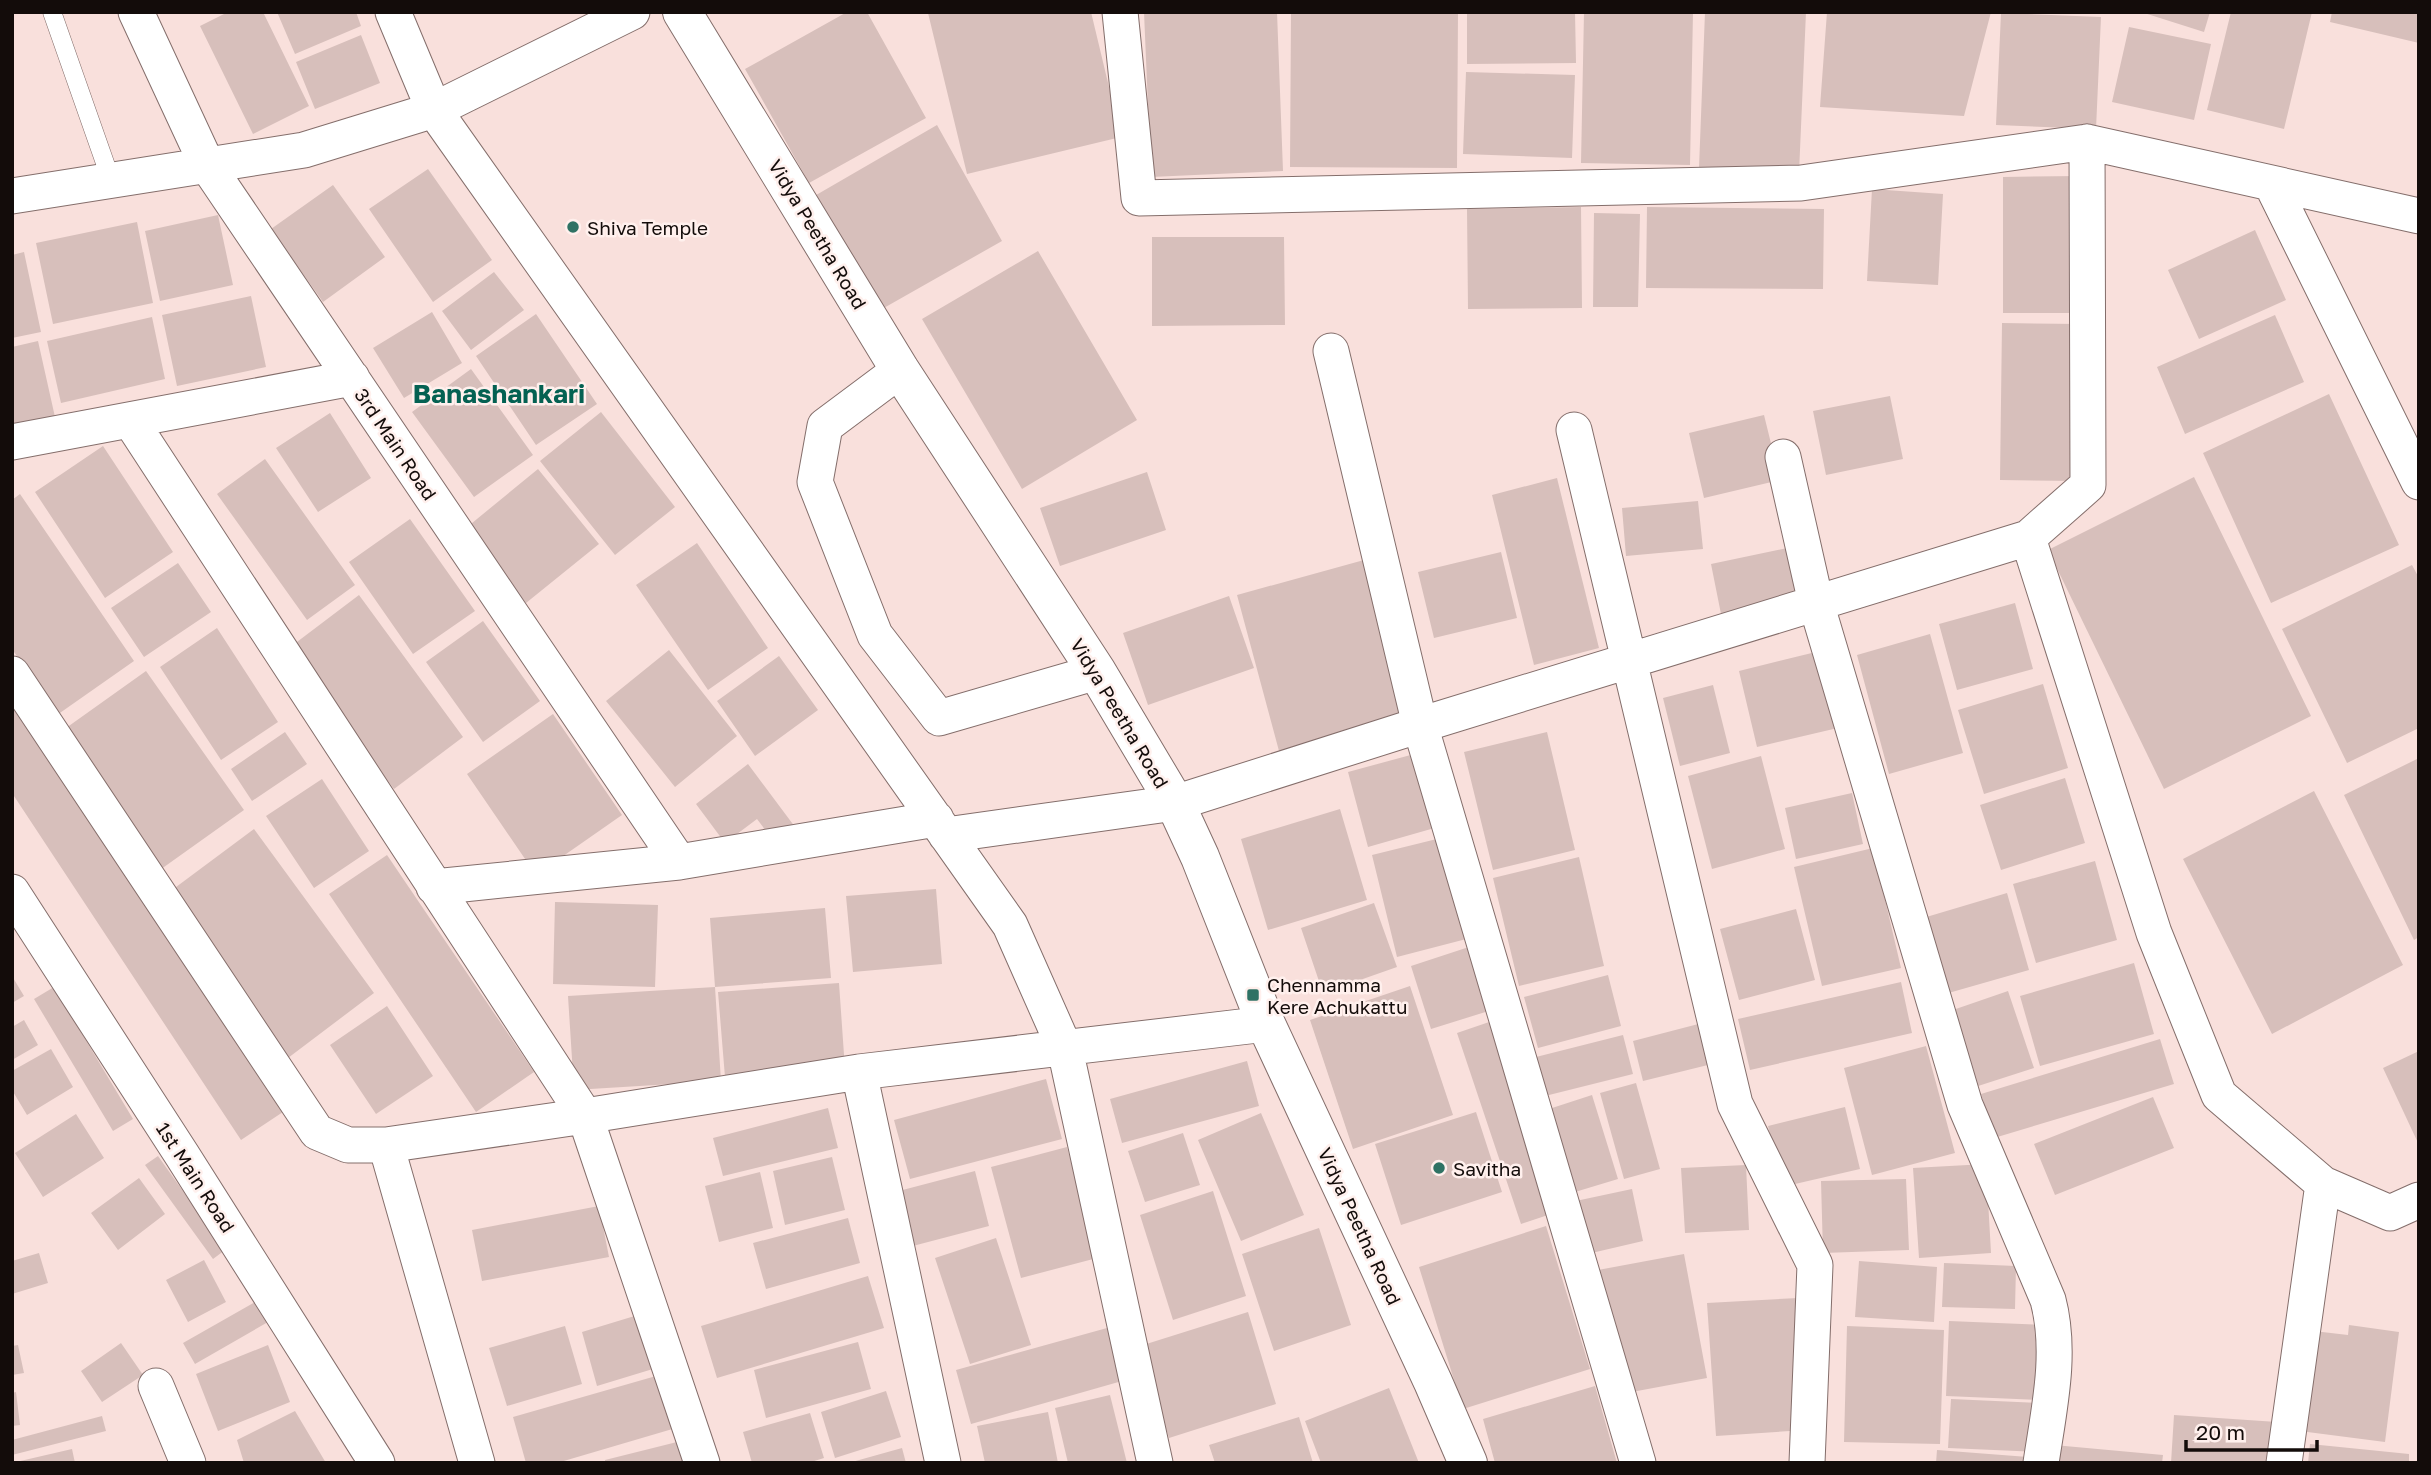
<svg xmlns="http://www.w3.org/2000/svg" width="2431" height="1475" font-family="'Golos Text',sans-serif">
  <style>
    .building { fill: #d7bfbb }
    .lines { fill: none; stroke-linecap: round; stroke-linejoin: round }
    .service-casing { stroke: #846e6b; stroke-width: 19 }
    .minor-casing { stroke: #846e6b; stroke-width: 37 }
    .tertiary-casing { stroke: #846e6b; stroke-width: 40 }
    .service { stroke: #fff; stroke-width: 18 }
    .minor { stroke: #fff; stroke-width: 35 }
    .tertiary { stroke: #fff; stroke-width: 38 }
    .poi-dot { fill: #2f7264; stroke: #fff0ed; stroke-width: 2.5 }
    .labels { text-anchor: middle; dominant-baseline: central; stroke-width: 5; stroke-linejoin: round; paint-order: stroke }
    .poi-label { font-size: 19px; fill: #130c0a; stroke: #fff0ed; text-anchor: start }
    .street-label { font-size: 19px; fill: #130c0a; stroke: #fff0ed }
    .district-label { font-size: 26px; font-weight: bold; fill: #046152; stroke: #fff0ed }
  </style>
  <rect width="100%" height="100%" fill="#f9e0dc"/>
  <!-- building -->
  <path class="building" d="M 228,12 L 263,12 L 309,106 L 253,134 L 200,26 Z
    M 277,12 L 356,12 L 361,26 L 295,54 Z
    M 847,12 L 867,12 L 926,118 L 809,183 L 745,69 Z
    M 1091,12 L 1121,137 L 967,174 L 928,13 Z
    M 1144,12 L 1277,12 L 1283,171 L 1151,177 Z
    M 1291,12 L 1458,12 L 1457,168 L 1290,167 Z
    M 1467,12 L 1575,12 L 1576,63 L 1467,64 Z
    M 1584,12 L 1693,12 L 1690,165 L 1581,163 Z
    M 1705,12 L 1806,12 L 1799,173 L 1699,168 Z
    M 1827,12 L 1991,12 L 1964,116 L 1820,107 Z
    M 2141,12 L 2210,12 L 2204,32 Z
    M 2231,12 L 2312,12 L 2284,129 L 2207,110 Z
    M 2332,12 L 2419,12 L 2419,43 L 2330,22 Z
    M 2001,13 L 2101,17 L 2096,129 L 1996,125 Z
    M 2129,27 L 2211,44 L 2194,120 L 2112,102 Z
    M 361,35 L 380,83 L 315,109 L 296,62 Z
    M 1466,72 L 1575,75 L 1572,158 L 1463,154 Z
    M 937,125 L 1002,241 L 875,313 L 811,198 Z
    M 428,169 L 492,260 L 433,302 L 369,209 Z
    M 2079,176 L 2079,313 L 2003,313 L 2003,177 Z
    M 333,185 L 385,257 L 323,302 L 271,229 Z
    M 1872,189 L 1943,194 L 1938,285 L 1867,281 Z
    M 1581,207 L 1582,308 L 1468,309 L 1467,209 Z
    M 1647,207 L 1824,209 L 1823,289 L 1646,288 Z
    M 1594,213 L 1640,214 L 1638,307 L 1593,307 Z
    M 218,215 L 233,285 L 160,301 L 145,231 Z
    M 137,222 L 153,303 L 53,324 L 36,243 Z
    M 2255,230 L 2286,300 L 2199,339 L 2168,270 Z
    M 1152,237 L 1284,237 L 1285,325 L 1152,326 Z
    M 1038,251 L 1137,420 L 1022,489 L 922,319 Z
    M 24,252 L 41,332 L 12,338 L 12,255 Z
    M 494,272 L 524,310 L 471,350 L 442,311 Z
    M 251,296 L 266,367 L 177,386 L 162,315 Z
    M 432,312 L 462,363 L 404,398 L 373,348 Z
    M 536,314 L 597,404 L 536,445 L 476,356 Z
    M 2275,315 L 2304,382 L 2185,434 L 2157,367 Z
    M 152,317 L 165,379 L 61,403 L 47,341 Z
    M 2002,323 L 2080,324 L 2077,481 L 2000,480 Z
    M 38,341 L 57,426 L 12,436 L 12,347 Z
    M 471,369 L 533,455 L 474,497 L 412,412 Z
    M 2329,394 L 2399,545 L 2271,603 L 2203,453 Z
    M 1890,396 L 1903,459 L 1826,475 L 1813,411 Z
    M 601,412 L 675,507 L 615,555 L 540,461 Z
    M 330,413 L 371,478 L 318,512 L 276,448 Z
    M 1764,415 L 1780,480 L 1704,498 L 1689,433 Z
    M 103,446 L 173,552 L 105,598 L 35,492 Z
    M 265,459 L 355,585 L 307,620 L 217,494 Z
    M 538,469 L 599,544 L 526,603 L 466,528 Z
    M 1147,472 L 1166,530 L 1060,566 L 1040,508 Z
    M 2194,477 L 2311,716 L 2164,789 L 2048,550 Z
    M 1557,478 L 1599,648 L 1534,665 L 1492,495 Z
    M 20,494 L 134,661 L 57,715 L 12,649 L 12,500 Z
    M 1698,501 L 1703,549 L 1626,556 L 1622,508 Z
    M 410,519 L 475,611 L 413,654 L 349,562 Z
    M 697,543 L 768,648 L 708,690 L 636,585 Z
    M 1792,547 L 1804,602 L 1722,619 L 1711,564 Z
    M 1501,552 L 1517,618 L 1434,638 L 1418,572 Z
    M 1364,560 L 1406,716 L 1279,751 L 1237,595 Z
    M 178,563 L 211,612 L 144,657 L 111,608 Z
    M 2412,565 L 2419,578 L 2419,728 L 2347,763 L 2282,629 Z
    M 359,595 L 463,737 L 394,789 L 289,648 Z
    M 1229,596 L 1254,668 L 1148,705 L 1123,633 Z
    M 2015,603 L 2033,669 L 1957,690 L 1939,624 Z
    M 483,621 L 540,701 L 483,742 L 426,662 Z
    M 217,628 L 278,722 L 221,760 L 160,667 Z
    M 1930,634 L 1963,753 L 1889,774 L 1857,655 Z
    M 669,650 L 737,736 L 675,787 L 606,701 Z
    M 1824,650 L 1842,727 L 1757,747 L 1739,671 Z
    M 779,656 L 818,710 L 755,756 L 717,701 Z
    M 146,671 L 244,810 L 157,872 L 59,733 Z
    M 2043,684 L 2068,768 L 1984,794 L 1958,710 Z
    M 1713,685 L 1730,753 L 1680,766 L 1663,698 Z
    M 12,689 L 289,1108 L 241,1140 L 12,793 Z
    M 553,714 L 622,815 L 536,875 L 467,774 Z
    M 285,732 L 307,764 L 252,801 L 231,769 Z
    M 1547,732 L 1575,850 L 1493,870 L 1464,752 Z
    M 1418,753 L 1438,827 L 1368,847 L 1348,772 Z
    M 1761,756 L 1785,849 L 1712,869 L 1688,776 Z
    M 2419,758 L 2419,937 L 2414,940 L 2344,795 Z
    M 748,764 L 795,827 L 769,835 L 757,819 L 725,843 L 696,804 Z
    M 2065,778 L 2085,843 L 2001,870 L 1980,805 Z
    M 322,779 L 369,851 L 314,888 L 266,816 Z
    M 2314,791 L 2403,965 L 2272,1034 L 2183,859 Z
    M 1852,793 L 1863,844 L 1796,859 L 1785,808 Z
    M 1340,809 L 1367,900 L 1268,930 L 1241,839 Z
    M 254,829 L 374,993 L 288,1058 L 168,893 Z
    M 1449,836 L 1474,937 L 1397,957 L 1372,855 Z
    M 1873,848 L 1901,968 L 1822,986 L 1794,867 Z
    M 387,855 L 534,1072 L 476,1112 L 329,894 Z
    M 1579,857 L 1604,966 L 1519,986 L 1493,878 Z
    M 2095,861 L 2117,940 L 2036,963 L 2013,884 Z
    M 936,889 L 942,964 L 853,972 L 846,896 Z
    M 2007,893 L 2029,970 L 1945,994 L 1923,918 Z
    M 555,902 L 658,905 L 655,987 L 553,984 Z
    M 1374,903 L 1397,967 L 1323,993 L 1301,928 Z
    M 825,908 L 831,978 L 715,987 L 710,918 Z
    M 1796,909 L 1815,980 L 1739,1000 L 1720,929 Z
    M 1475,945 L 1495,1009 L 1431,1029 L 1411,966 Z
    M 2134,963 L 2154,1034 L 2040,1066 L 2020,996 Z
    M 1608,975 L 1621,1026 L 1538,1048 L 1524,997 Z
    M 12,976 L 24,996 L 12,1003 Z
    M 1901,982 L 1912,1033 L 1750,1070 L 1738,1019 Z
    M 839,983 L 845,1069 L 725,1077 L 718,992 Z
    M 1410,986 L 1453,1115 L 1353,1149 L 1310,1020 Z
    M 54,987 L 133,1119 L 113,1131 L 34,999 Z
    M 715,987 L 721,1081 L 574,1090 L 568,996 Z
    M 2008,991 L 2034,1068 L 1975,1087 L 1950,1011 Z
    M 387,1006 L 433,1076 L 376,1114 L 330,1045 Z
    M 24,1020 L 38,1045 L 12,1060 L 12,1027 Z
    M 1495,1020 L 1560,1211 L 1521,1224 L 1457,1033 Z
    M 1706,1022 L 1716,1063 L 1643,1081 L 1633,1041 Z
    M 1623,1035 L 1633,1074 L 1545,1096 L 1536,1057 Z
    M 2160,1039 L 2174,1084 L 1994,1138 L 1981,1094 Z
    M 1926,1046 L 1955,1153 L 1872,1175 L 1844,1068 Z
    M 51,1049 L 73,1087 L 27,1115 L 12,1090 L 12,1071 Z
    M 2419,1051 L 2419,1145 L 2383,1068 Z
    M 1247,1061 L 1259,1106 L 1122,1143 L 1110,1099 Z
    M 1046,1079 L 1062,1139 L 910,1179 L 894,1120 Z
    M 1636,1083 L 1660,1169 L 1624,1179 L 1600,1093 Z
    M 1592,1095 L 1618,1179 L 1575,1192 L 1549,1109 Z
    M 2153,1097 L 2174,1148 L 2055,1195 L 2034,1144 Z
    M 1845,1107 L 1860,1169 L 1782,1187 L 1768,1126 Z
    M 828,1108 L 838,1148 L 723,1176 L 713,1138 Z
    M 1476,1112 L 1502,1192 L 1401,1225 L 1375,1144 Z
    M 1261,1113 L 1304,1215 L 1241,1241 L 1198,1140 Z
    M 76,1114 L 104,1158 L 43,1197 L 15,1153 Z
    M 1183,1133 L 1200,1185 L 1145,1202 L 1128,1151 Z
    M 1067,1147 L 1097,1258 L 1021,1278 L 991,1167 Z
    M 158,1156 L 225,1250 L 213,1259 L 145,1165 Z
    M 832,1157 L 845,1210 L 785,1225 L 773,1171 Z
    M 1986,1164 L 1991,1253 L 1919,1258 L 1913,1168 Z
    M 1746,1165 L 1749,1230 L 1685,1233 L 1681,1168 Z
    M 975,1171 L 989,1226 L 909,1247 L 895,1192 Z
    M 760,1172 L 773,1228 L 719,1242 L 705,1186 Z
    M 139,1178 L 165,1214 L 118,1250 L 91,1213 Z
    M 1906,1179 L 1909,1250 L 1823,1253 L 1821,1181 Z
    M 1632,1189 L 1643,1241 L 1583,1255 L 1571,1202 Z
    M 1213,1191 L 1246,1296 L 1173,1320 L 1140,1215 Z
    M 599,1206 L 609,1257 L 482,1281 L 472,1230 Z
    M 848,1218 L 860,1263 L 766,1289 L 753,1243 Z
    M 1546,1226 L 1590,1369 L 1463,1409 L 1419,1267 Z
    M 1319,1228 L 1351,1325 L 1274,1351 L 1242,1254 Z
    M 996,1238 L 1031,1345 L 970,1364 L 935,1258 Z
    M 39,1253 L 48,1283 L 12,1294 L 12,1261 Z
    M 1684,1254 L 1707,1378 L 1621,1394 L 1598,1270 Z
    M 204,1260 L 226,1302 L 188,1322 L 166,1280 Z
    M 1859,1261 L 1937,1267 L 1934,1322 L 1855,1317 Z
    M 1944,1263 L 2016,1266 L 2015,1309 L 1942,1307 Z
    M 868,1276 L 884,1328 L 717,1378 L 701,1326 Z
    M 1798,1298 L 1806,1430 L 1716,1436 L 1707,1303 Z
    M 257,1301 L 268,1322 L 195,1364 L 183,1343 Z
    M 651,1311 L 666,1365 L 597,1386 L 582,1332 Z
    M 1248,1312 L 1276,1404 L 1169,1438 L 1140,1346 Z
    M 1949,1321 L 2043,1325 L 2040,1400 L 1946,1396 Z
    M 2349,1325 L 2399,1332 L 2385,1442 L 2292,1430 L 2305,1330 L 2348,1335 Z
    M 565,1326 L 582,1384 L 507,1406 L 489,1348 Z
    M 1847,1326 L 1944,1330 L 1940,1444 L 1844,1442 Z
    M 1107,1328 L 1122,1381 L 971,1424 L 956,1370 Z
    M 858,1342 L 871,1389 L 766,1418 L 754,1370 Z
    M 121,1343 L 143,1375 L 102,1402 L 81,1371 Z
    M 18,1345 L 24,1373 L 12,1375 L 12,1346 Z
    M 268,1345 L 290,1402 L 218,1431 L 196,1374 Z
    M 670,1372 L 686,1425 L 557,1463 L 526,1463 L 513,1417 Z
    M 1595,1386 L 1617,1463 L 1495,1463 L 1483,1419 Z
    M 1389,1388 L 1419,1463 L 1321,1463 L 1305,1421 Z
    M 886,1391 L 901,1437 L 835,1458 L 821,1412 Z
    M 16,1392 L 20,1425 L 12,1426 L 12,1393 Z
    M 1110,1395 L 1127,1463 L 1068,1463 L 1055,1408 Z
    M 1951,1399 L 2042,1403 L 2039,1452 L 1948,1448 Z
    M 295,1411 L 326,1463 L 244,1463 L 237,1440 Z
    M 1048,1412 L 1058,1463 L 985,1463 L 977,1426 Z
    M 810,1413 L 824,1458 L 808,1463 L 752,1463 L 743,1432 Z
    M 2174,1415 L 2277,1422 L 2275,1463 L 2171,1463 Z
    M 102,1416 L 106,1431 L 12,1455 L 12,1440 Z
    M 1299,1417 L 1313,1463 L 1215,1463 L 1209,1445 Z
    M 677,1442 L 683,1463 L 605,1463 L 605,1460 Z
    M 2310,1444 L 2409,1454 L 2409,1463 L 2308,1463 Z
    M 2054,1445 L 2163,1455 L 2162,1463 L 2052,1463 Z
    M 902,1448 L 906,1463 L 852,1463 L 852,1462 Z
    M 72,1449 L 75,1463 L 17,1463 L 16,1462 Z
    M 1937,1450 L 2028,1457 L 2028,1463 L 1936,1463 Z"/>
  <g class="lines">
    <!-- service casing -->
    <g class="service-casing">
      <path id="service" d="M 52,12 L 111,180"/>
    </g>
    <!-- minor casing -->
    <g class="minor-casing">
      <path id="minor" d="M 136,12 L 207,165 L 679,862
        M 393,12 L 434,110 L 1010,925 L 1065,1049 L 1155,1463
        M 1120,12 L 1139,198 L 1801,183 L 2087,142 L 2419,216
        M 2271,183 L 2419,482
        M 12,196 L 304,150 L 434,110 L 632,12
        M 1331,351 L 1420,725 L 1638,1463
        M 900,370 L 825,426 L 815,482 L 875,635 L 939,718 L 1097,672
        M 130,420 L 585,1116 L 702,1463
        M 1574,430 L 1735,1104 L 1815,1265 L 1807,1463
        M 12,442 L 352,378
        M 1783,457 L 1816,603 L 1965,1105 L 2048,1300 C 2062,1353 2049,1409 2041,1463
        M 2028,538 L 2154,933 L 2219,1095 L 2323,1184 L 2390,1213 L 2419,1200
        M 12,674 L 317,1132 L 348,1145 L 386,1145 L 585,1116 L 859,1072 L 1266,1024
        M 946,835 L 1175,803 L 1420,725 L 2028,538 L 2088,485 L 2087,142
        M 434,887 L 679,862 L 936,819
        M 12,892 L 182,1155 L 377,1463
        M 859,1072 L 943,1463
        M 386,1145 L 477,1463
        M 156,1386 L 188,1463
        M 2284,1463 L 2323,1184"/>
    </g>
    <!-- tertiary casing -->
    <g class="tertiary-casing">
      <path id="tertiary" d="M 682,12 L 900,370 L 1097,672 L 1175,803 L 1200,857 L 1266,1024 L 1433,1382 L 1468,1463"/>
    </g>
    <!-- service -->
    <use href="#service" class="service"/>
    <!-- minor -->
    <use href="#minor" class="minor"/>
    <!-- tertiary -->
    <use href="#tertiary" class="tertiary"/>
  </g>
  <!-- markers -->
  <g class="poi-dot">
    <circle cx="573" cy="227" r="7"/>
    <rect x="1246" y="988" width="14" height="14" rx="3.5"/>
    <circle cx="1439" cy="1168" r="7"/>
  </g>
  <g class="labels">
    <!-- poi labels -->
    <g class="poi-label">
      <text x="587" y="227">Shiva Temple</text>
      <text x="1267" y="984">Chennamma<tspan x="1267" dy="22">Kere Achukattu</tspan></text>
      <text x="1453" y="1168">Savitha</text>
    </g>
    <!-- street labels -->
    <g class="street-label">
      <text transform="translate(818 234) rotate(59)">Vidya Peetha Road</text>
      <text transform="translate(396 444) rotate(56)">3rd Main Road</text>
      <text transform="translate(1120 713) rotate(59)">Vidya Peetha Road</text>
      <text transform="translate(196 1177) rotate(57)">1st Main Road</text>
      <text transform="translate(1360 1226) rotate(65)">Vidya Peetha Road</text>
    </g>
    <!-- district labels -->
    <g class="district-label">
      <text x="499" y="393">Banashankari</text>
    </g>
  </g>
  <!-- border -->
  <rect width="2431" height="1475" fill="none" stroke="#130c0a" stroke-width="28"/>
  <!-- scale -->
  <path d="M2186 1440v10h131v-10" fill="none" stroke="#130c0a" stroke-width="3.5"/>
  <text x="2196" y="1440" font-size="21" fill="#130c0a" stroke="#fff0ed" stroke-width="5" paint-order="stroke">20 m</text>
</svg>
